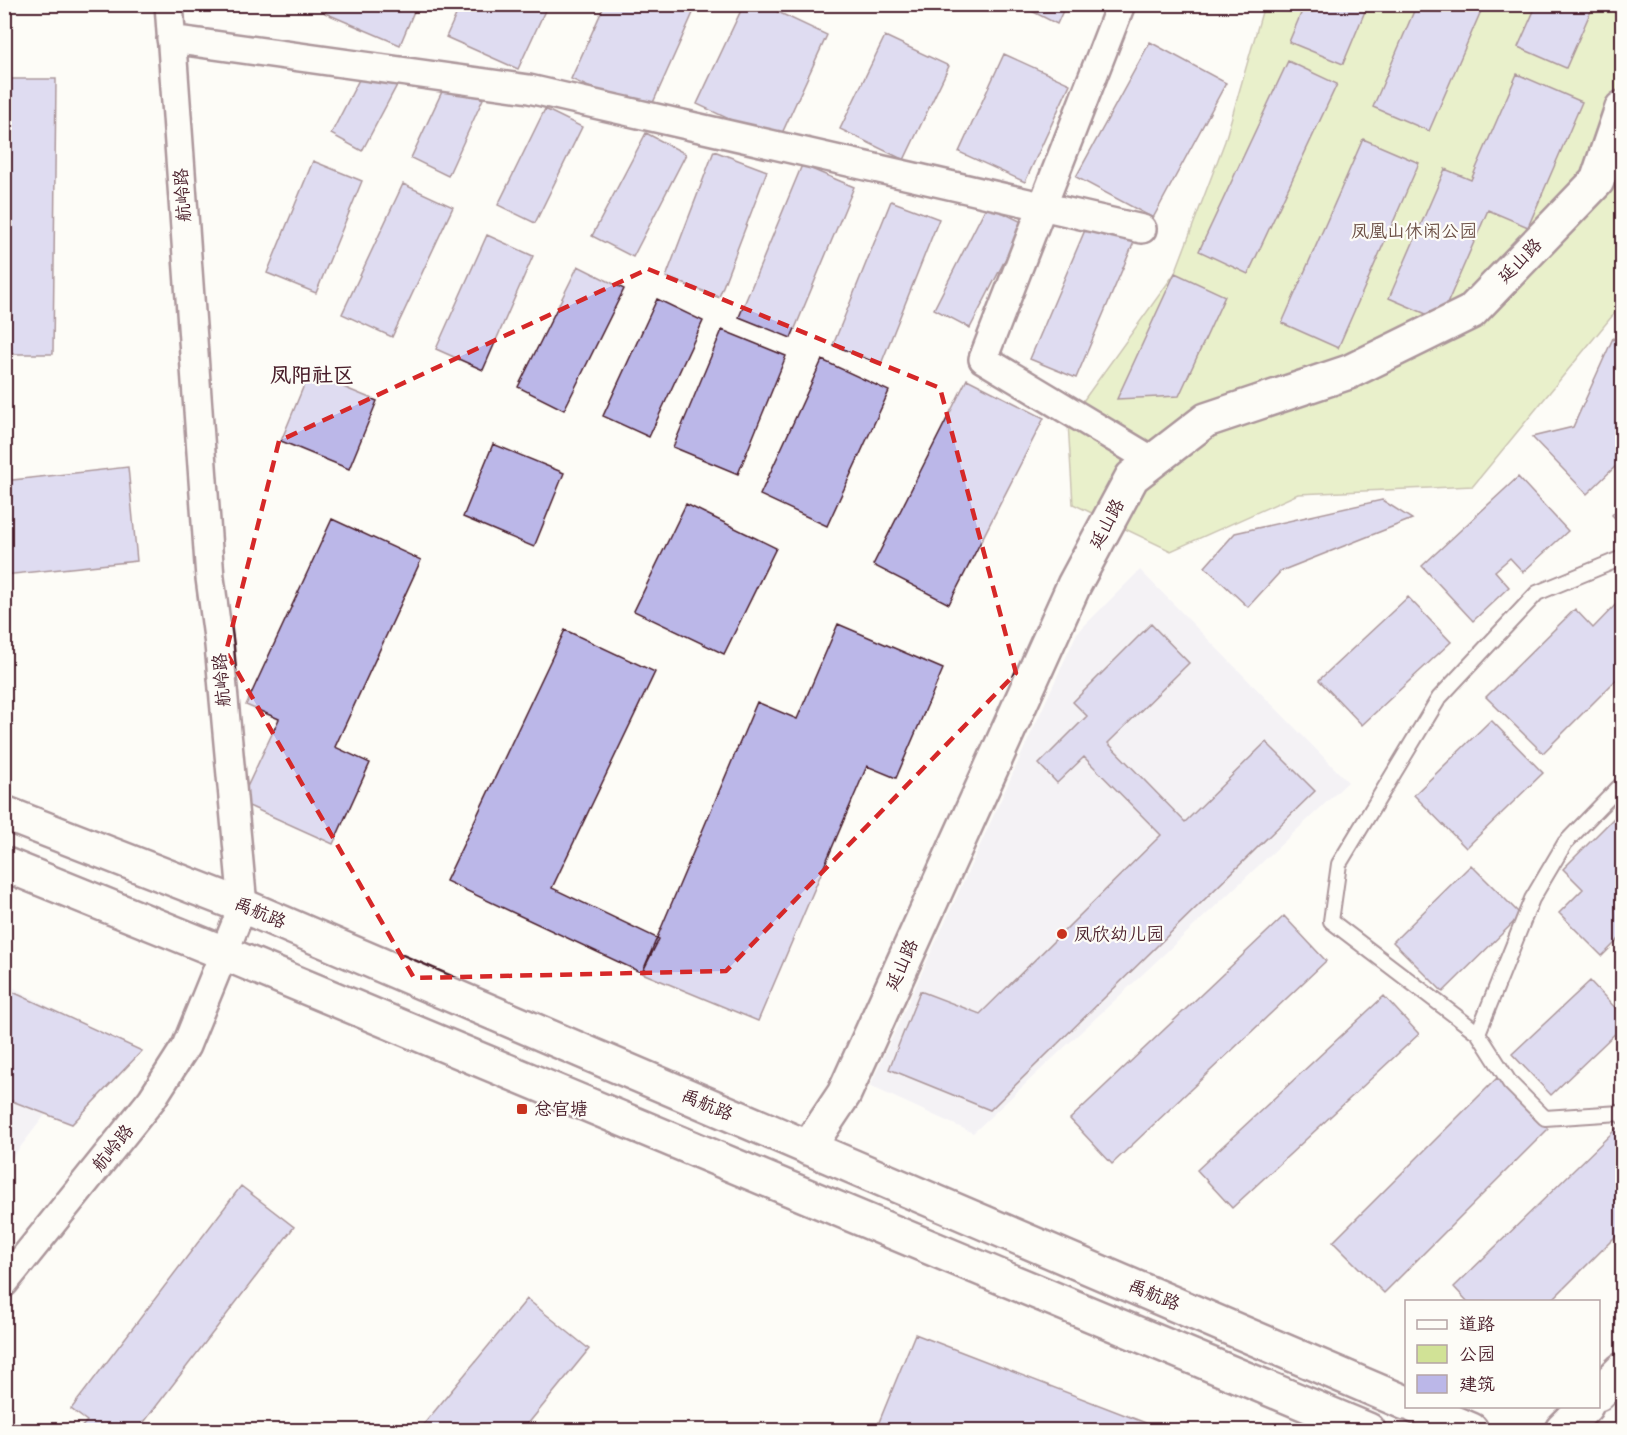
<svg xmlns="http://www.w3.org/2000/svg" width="1627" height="1435" font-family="'Balsamiq Sans','LXGW WenKai TC',sans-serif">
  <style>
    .built { fill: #e9e7f2 }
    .green { fill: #d1e296; stroke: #8e8060; stroke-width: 1.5 }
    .building { fill: #bbb7e8; stroke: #4a1f2b; stroke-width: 1.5 }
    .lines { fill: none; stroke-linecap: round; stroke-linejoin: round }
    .lane-casing { stroke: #4a1f2b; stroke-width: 18 }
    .street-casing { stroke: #4a1f2b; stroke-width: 32 }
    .secondary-casing { stroke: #4a1f2b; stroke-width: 38 }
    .lane { stroke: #fdfcf7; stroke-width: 14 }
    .street { stroke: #fdfcf7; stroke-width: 27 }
    .secondary { stroke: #fdfcf7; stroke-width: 33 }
    .marked { fill: none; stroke: #d62828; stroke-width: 4.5; stroke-dasharray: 12 8; stroke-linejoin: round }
    .poi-dot { fill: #c8321e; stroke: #fdfcf7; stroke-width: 2 }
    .labels { text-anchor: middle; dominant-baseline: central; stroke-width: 4.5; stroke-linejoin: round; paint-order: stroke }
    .street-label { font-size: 18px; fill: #4a1f2b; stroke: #fdfcf7 }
    .park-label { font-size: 18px; fill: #6c5046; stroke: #fdfcf7 }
    .poi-label { font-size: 18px; fill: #4a1f2b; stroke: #fdfcf7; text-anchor: start }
    .quarter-label { font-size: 21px; font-weight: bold; fill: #4a1f2b; stroke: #fdfcf7 }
  </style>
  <rect width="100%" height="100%" fill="#fdfcf7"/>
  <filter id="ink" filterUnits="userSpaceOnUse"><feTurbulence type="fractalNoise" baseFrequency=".0167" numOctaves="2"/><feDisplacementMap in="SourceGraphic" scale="12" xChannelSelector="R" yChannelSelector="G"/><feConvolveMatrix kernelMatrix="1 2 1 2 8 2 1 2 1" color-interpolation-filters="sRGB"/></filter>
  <g filter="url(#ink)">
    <!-- built -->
    <path class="built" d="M 1140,570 L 1348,782 L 973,1133 L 870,1086 L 1077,633 Z
      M 5,983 L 105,1037 L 5,1167 Z"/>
    <!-- green -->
    <path class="green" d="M 1264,5 L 1622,5 L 1622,304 L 1473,486 L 1298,494 L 1171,551 L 1073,504 L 1068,422 L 1175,273 L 1225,141 Z"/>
    <!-- building -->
    <path class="building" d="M 329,4 L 417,4 L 400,45 L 325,13 Z
      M 461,4 L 548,4 L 518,69 L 446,37 Z
      M 605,4 L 697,4 L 648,114 L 571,79 Z
      M 744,4 L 761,4 L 827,35 L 778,142 L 697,104 Z
      M 1018,4 L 1066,4 L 1057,24 Z
      M 1305,4 L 1368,4 L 1343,64 L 1289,42 Z
      M 1417,4 L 1484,4 L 1429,131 L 1373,107 Z
      M 1537,4 L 1594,4 L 1566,68 L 1518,47 Z
      M 885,36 L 949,66 L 904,160 L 840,129 Z
      M 1150,42 L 1226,83 L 1153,218 L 1076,177 Z
      M 1004,54 L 1070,84 L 1025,182 L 959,152 Z
      M 1288,61 L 1337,84 L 1248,274 L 1199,251 Z
      M 365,68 L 397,85 L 362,151 L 331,134 Z
      M 1517,74 L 1582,102 L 1528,227 L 1488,210 L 1440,320 L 1389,298 L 1445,169 L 1471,180 Z
      M 4,79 L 56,79 L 53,354 L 4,354 Z
      M 446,83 L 483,99 L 448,176 L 411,158 Z
      M 545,109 L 582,127 L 535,223 L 498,205 Z
      M 646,133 L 686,154 L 633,257 L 592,236 Z
      M 1363,139 L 1419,163 L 1338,348 L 1282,323 Z
      M 714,151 L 767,171 L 719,297 L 666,277 Z
      M 313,161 L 362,181 L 316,293 L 267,273 Z
      M 802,165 L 854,187 L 791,338 L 739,317 Z
      M 403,184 L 453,207 L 392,337 L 342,314 Z
      M 891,201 L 939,219 L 881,364 L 833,345 Z
      M 987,205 L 1024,223 L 970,328 L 934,309 Z
      M 1088,223 L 1134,242 L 1076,378 L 1030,359 Z
      M 487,235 L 533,256 L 483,370 L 436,349 Z
      M 578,266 L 624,289 L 564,410 L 518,387 Z
      M 1175,273 L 1225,296 L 1179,396 L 1117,399 Z
      M 657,299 L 703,321 L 649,437 L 603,416 Z
      M 722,330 L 786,356 L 738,474 L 673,447 Z
      M 1613,338 L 1622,348 L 1622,460 L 1587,494 L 1532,437 L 1573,427 Z
      M 822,360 L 889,391 L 827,526 L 760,495 Z
      M 309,373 L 377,401 L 349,469 L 281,441 Z
      M 967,379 L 1044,418 L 949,604 L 873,565 Z
      M 493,444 L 564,473 L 534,547 L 463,517 Z
      M 128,467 L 137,561 L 4,575 L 4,481 Z
      M 1518,477 L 1568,531 L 1523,572 L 1510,558 L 1495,571 L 1509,587 L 1473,621 L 1422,566 Z
      M 1382,500 L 1412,519 L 1281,571 L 1248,607 L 1205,567 L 1235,533 Z
      M 686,504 L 776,548 L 724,654 L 634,611 Z
      M 1622,504 L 1622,525 L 1612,515 Z
      M 332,519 L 421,560 L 335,747 L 370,763 L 333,844 L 240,802 L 279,719 L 246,705 Z
      M 1408,597 L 1451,642 L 1362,725 L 1319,680 Z
      M 1622,598 L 1622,678 L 1620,676 L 1543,753 L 1486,697 L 1575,609 L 1593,628 Z
      M 838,624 L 943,669 L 896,778 L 867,766 L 758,1021 L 642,973 L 757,702 L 797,719 Z
      M 1151,624 L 1189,663 L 1108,743 L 1185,822 L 1266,742 L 1315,791 L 990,1110 L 889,1069 L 920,991 L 980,1014 L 1161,835 L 1084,757 L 1057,783 L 1039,764 L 1087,716 L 1073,702 Z
      M 565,630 L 655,672 L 552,888 L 659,939 L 642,973 L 446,881 Z
      M 1491,720 L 1543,773 L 1466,848 L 1414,795 Z
      M 1622,810 L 1622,936 L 1602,956 L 1559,913 L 1583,889 L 1563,869 Z
      M 1471,865 L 1521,915 L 1443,992 L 1393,942 Z
      M 1284,916 L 1326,961 L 1112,1164 L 1070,1119 Z
      M 1590,981 L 1622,1015 L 1622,1027 L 1551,1095 L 1512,1054 Z
      M 4,988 L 142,1051 L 72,1124 L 4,1098 Z
      M 1384,996 L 1419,1034 L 1232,1208 L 1197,1170 Z
      M 1497,1078 L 1548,1129 L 1384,1293 L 1333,1242 Z
      M 1617,1128 L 1622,1134 L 1622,1230 L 1550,1302 L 1468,1302 L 1454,1287 Z
      M 241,1186 L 294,1227 L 138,1430 L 79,1430 L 87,1421 L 71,1409 Z
      M 527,1299 L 589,1349 L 523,1430 L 419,1430 Z
      M 915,1334 L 1164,1430 L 885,1430 L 877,1427 Z"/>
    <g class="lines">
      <!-- lane casing -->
      <g class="lane-casing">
        <path id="lane" d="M 1622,784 L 1565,843 L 1532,899 L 1478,1033 L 1510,1083 L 1545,1118 L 1620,1113 L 1622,1116
          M 1478,1033 L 1331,921 L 1339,864 L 1439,698 L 1537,593 L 1622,558"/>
      </g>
      <!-- street casing -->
      <g class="street-casing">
        <path id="street" d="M 1121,4 L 983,359 L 1153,461
          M 171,39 L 529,89 L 1142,229
          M 4,1283 L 152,1099 L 186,1046 L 243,906 L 219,645 L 210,578 L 169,4"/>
      </g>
      <!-- secondary casing -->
      <g class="secondary-casing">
        <path id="secondary" d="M 4,813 L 243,906 L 1406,1403
          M 4,864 L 224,953 L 1368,1430
          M 808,1148 L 844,1094 L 1074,585 L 1132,477 L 1206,420 L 1349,372 L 1471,312 L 1597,181 L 1622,108
          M 1598,1394 L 1622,1370
          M 1415,1406 L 1471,1430
          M 1562,1430 L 1586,1406"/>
      </g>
      <!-- lane -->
      <use href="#lane" class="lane"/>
      <!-- street -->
      <use href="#street" class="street"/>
      <!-- secondary -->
      <use href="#secondary" class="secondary"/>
    </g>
  </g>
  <!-- marked area -->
  <path d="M0 0H1627V1435H0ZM 648,269 L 940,388 L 1016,673 L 726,971 L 414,978 L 226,652 L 279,441 Z" fill="#fdfcf7" fill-opacity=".55" fill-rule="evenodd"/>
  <path class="marked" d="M 648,269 L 940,388 L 1016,673 L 726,971 L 414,978 L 226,652 L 279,441 Z"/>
  <!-- markers -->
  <g class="poi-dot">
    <circle cx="1062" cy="934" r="6"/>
    <rect x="516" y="1103" width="12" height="12" rx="3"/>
  </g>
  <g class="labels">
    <!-- street labels -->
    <g class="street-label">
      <text transform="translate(183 195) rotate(-94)">航岭路</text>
      <text transform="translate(1520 261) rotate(-46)">延山路</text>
      <text transform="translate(1107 524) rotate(-62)">延山路</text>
      <text transform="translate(222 680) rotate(-95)">航岭路</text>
      <text transform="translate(260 913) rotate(23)">禹航路</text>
      <text transform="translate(902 965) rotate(-66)">延山路</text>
      <text transform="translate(707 1105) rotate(23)">禹航路</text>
      <text transform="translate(113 1148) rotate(-51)">航岭路</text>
      <text transform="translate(1154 1295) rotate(23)">禹航路</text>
    </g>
    <!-- park labels -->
    <g class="park-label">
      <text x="1414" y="231">凤凰山休闲公园</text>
    </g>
    <!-- poi labels -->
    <g class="poi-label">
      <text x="1074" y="934">凤欣幼儿园</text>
      <text x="534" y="1109">总官塘</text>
    </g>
    <!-- quarter labels -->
    <g class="quarter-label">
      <text x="312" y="375">凤阳社区</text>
    </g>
  </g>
  <!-- margin -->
  <rect width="1627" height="1435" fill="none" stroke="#fdfcf7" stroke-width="24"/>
  <rect x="12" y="12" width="1603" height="1411" fill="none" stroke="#4a1f2b" stroke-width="2" filter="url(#ink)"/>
  <!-- legend -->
  <rect x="1405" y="1300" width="195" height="108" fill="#fdfcf7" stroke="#b5a4a5" stroke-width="1.5"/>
  <rect x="1417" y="1320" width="30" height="9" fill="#fdfcf7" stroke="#b5a4a5" stroke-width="1.5"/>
  <text x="1459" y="1330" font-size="18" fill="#4a1f2b">道路</text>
  <rect x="1417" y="1345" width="30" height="18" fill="#d1e296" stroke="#b5a4a5" stroke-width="1.5"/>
  <text x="1459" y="1360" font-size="18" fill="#4a1f2b">公园</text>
  <rect x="1417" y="1375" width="30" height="18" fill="#bbb7e8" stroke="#b5a4a5" stroke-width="1.5"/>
  <text x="1459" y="1390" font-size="18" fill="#4a1f2b">建筑</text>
</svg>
